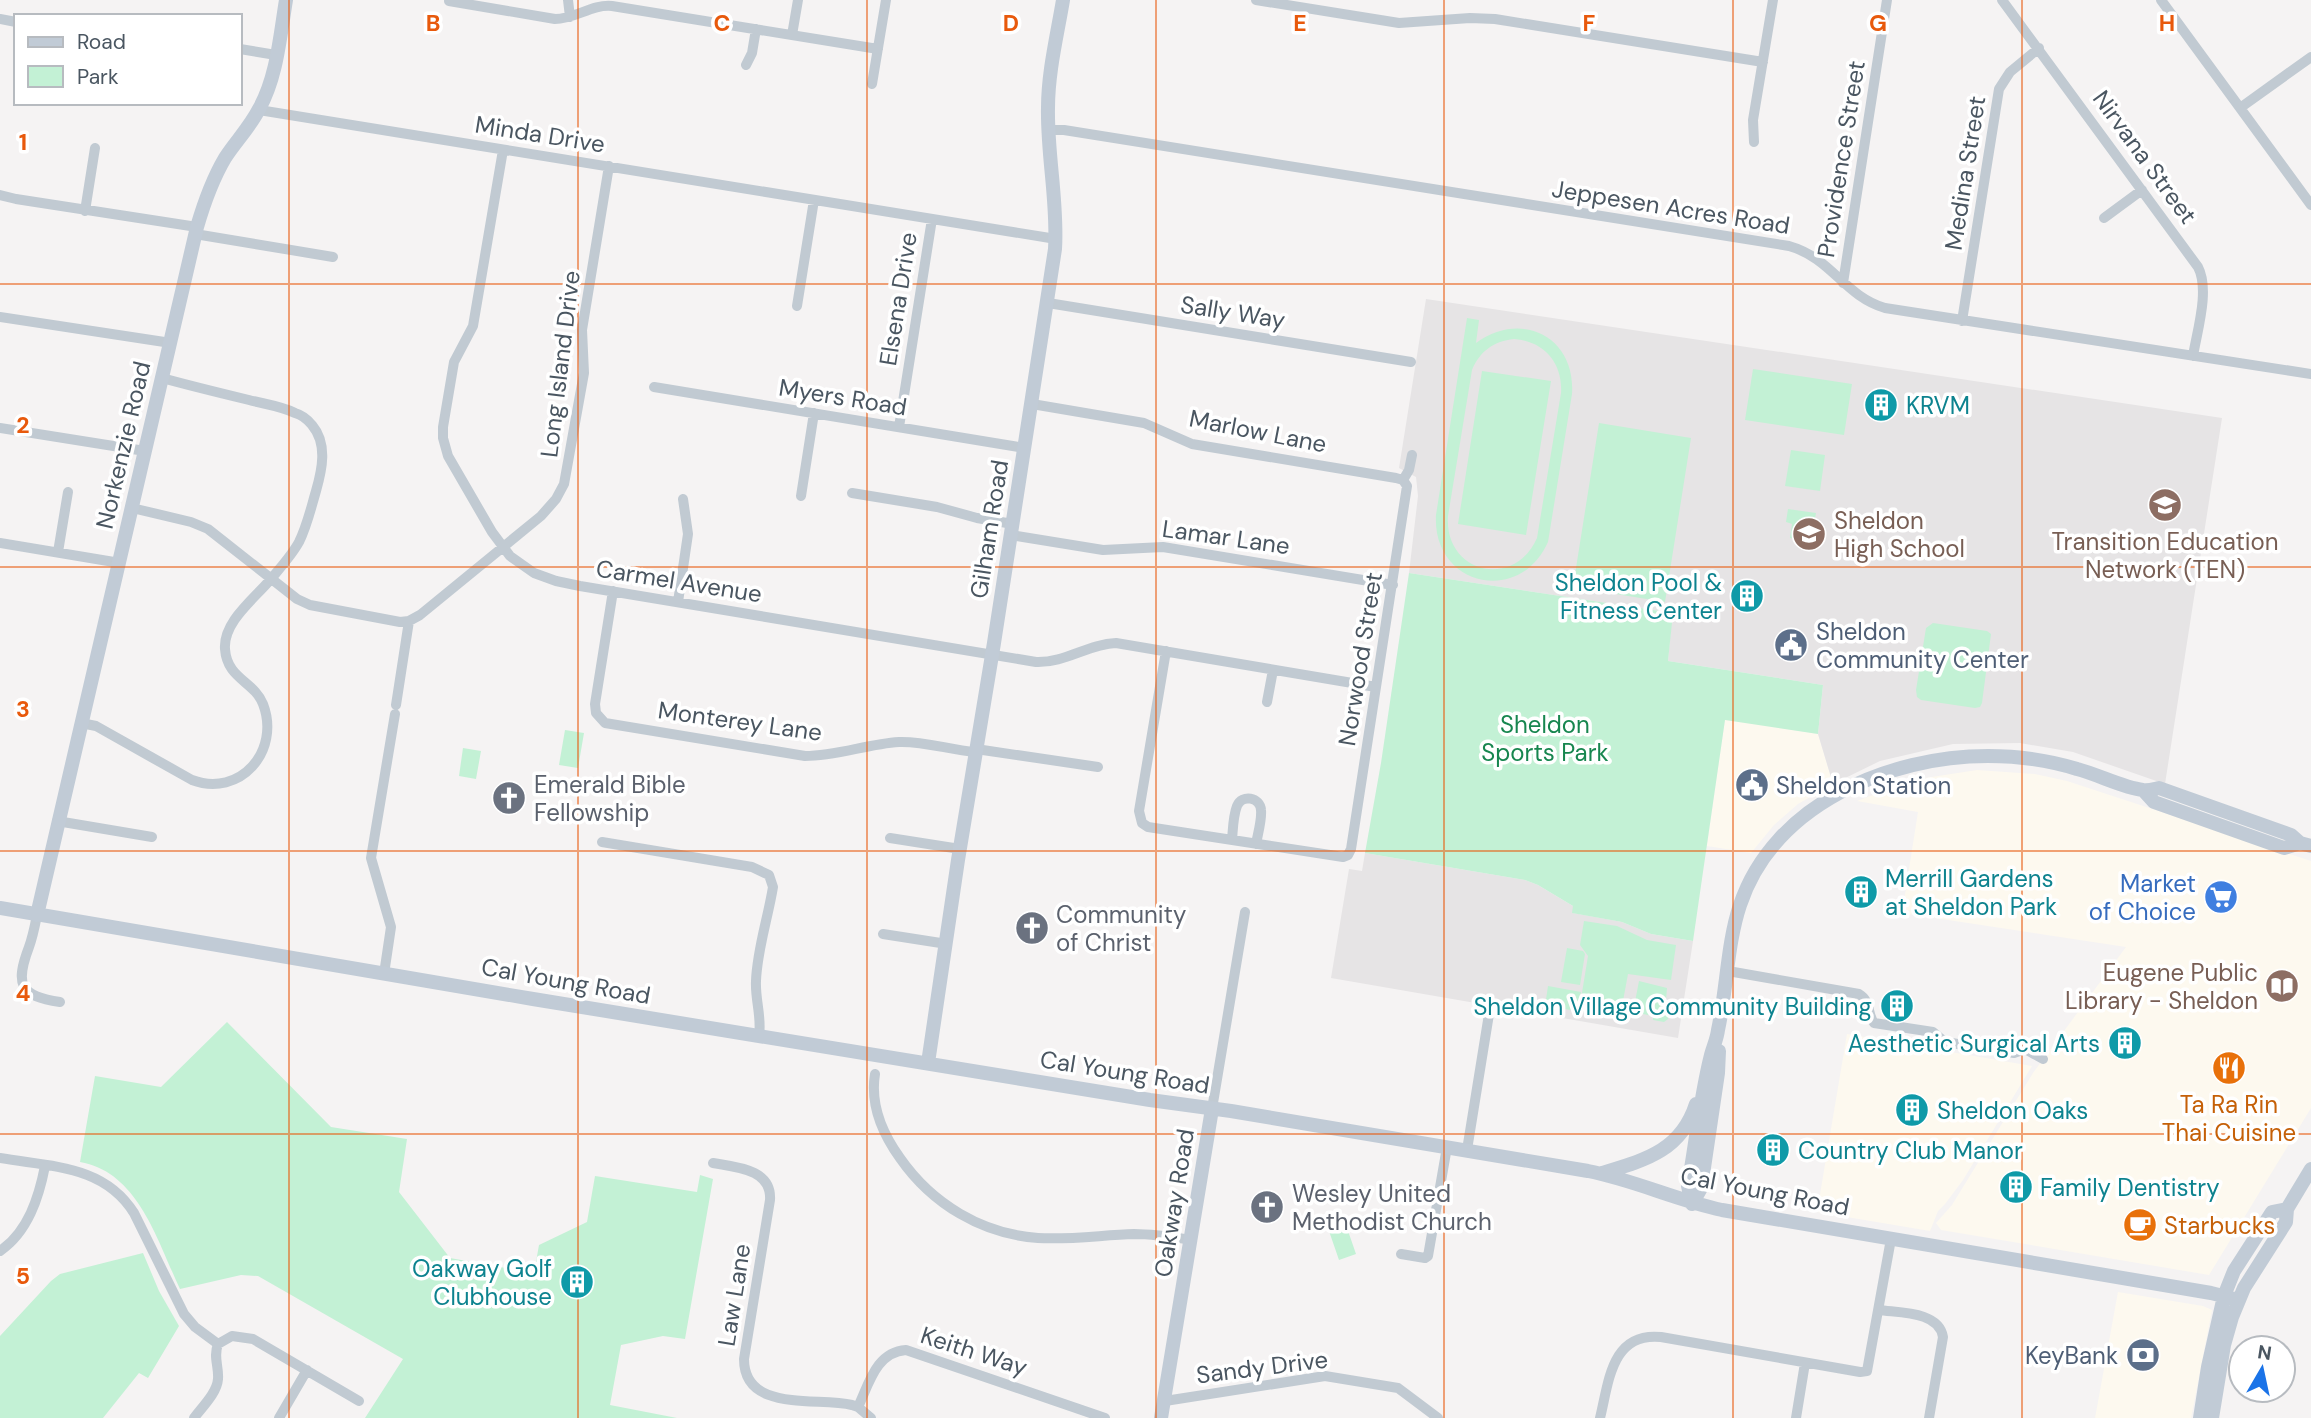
<svg xmlns="http://www.w3.org/2000/svg" width="2311" height="1418" font-family="'DM Sans',sans-serif">
  <style>
    .commercial { fill: #fdf9ef }
    .education { fill: #e6e4e5 }
    .green { fill: #c3f1d5; fill-rule: evenodd }
    .lines { fill: none; stroke-linecap: round; stroke-linejoin: round }
    .street { stroke: #c1cad2; stroke-width: 10 }
    .secondary { stroke: #c1cbd6; stroke-width: 14 }
    .grid { fill: none; stroke: #e8590c; stroke-width: 2; stroke-opacity: 0.55 }
    .labels { text-anchor: middle; dominant-baseline: central; stroke-width: 7; stroke-linejoin: round; paint-order: stroke }
    .street-label { font-size: 24px; fill: #4a5661; stroke: #fff }
    .culture-label { font-size: 24px; fill: #0d838f; stroke: #fff; text-anchor: start }
    .education-label { font-size: 24px; fill: #785e54; stroke: #fff; text-anchor: start }
    .service-label { font-size: 24px; fill: #4e5e75; stroke: #fff; text-anchor: start }
    .park-label { font-size: 24px; fill: #17864f; stroke: #fff }
    .worship-label { font-size: 24px; fill: #5b616d; stroke: #fff; text-anchor: start }
    .shop-label { font-size: 24px; fill: #366cbe; stroke: #fff; text-anchor: end }
    .food-label { font-size: 24px; fill: #c56008; stroke: #fff }
    .grid-label { font-size: 23px; text-anchor: middle; font-weight: bold; fill: #e8590c; stroke: #fff; stroke-width: 7; stroke-linejoin: round; paint-order: stroke }
  </style>
  <rect width="100%" height="100%" fill="#f5f3f3"/>
  <!-- commercial -->
  <path class="commercial" d="M 1725,719 L 1818,734 L 1833,784 L 1798,804 L 1774,825 L 1751,853 L 1707,846 Z
    M 1977,770 L 2035,774 L 2067,781 L 2311,861 L 2311,1108 L 2209,1275 L 1941,1230 L 1936,1223 L 1952,1205 L 2033,1073 L 2126,947 L 1902,913 L 1918,812 L 1857,801 L 1912,780 Z
    M 1847,1034 L 2032,1066 L 1963,1180 L 1945,1204 L 1938,1211 L 1930,1231 L 1817,1212 Z
    M 2118,1292 L 2203,1306 L 2212,1310 L 2191,1418 L 2095,1418 Z"/>
  <!-- education -->
  <path class="education" d="M 1426,299 L 2222,418 L 2165,784 L 2073,752 L 2020,743 L 1953,744 L 1880,761 L 1833,784 L 1818,734 L 1823,685 L 1668,661 L 1672,613 L 1409,573 L 1418,496 L 1416,477 L 1399,468 Z
    M 1365,853 L 1525,880 L 1538,885 L 1573,906 L 1573,913 L 1622,922 L 1651,934 L 1693,941 L 1678,1038 L 1331,978 L 1349,869 L 1362,871 Z"/>
  <!-- green -->
  <path class="green" d="M 1467,318 L 1479,320 L 1476,343 C 1521,310 1576,336 1572,394 L 1548,542 C 1519,607 1432,585 1436,515 ZM 1514,339 C 1544,341 1563,363 1561,393 L 1537,538 C 1514,590 1444,573 1448,516 L 1472,370 C 1480,351 1494,341 1514,339 Z
    M 1753,369 L 1852,384 L 1844,435 L 1745,420 Z
    M 1482,371 L 1551,381 L 1526,535 L 1458,524 Z
    M 1599,423 L 1691,438 L 1665,602 L 1573,587 Z
    M 1791,450 L 1825,455 L 1820,491 L 1785,486 Z
    M 1788,509 L 1816,513 L 1811,541 L 1790,538 L 1792,524 L 1786,522 Z
    M 1409,573 L 1673,613 L 1668,661 L 1823,685 L 1818,734 L 1725,720 L 1693,941 L 1651,934 L 1622,922 L 1572,913 L 1573,906 L 1538,885 L 1525,880 L 1365,853 L 1381,763 Z
    M 1933,623 L 1987,631 L 1991,634 L 1982,703 L 1980,707 L 1975,708 L 1921,700 L 1917,697 L 1916,690 L 1926,628 Z
    M 565,730 L 584,733 L 578,768 L 559,765 Z
    M 463,748 L 481,751 L 476,779 L 459,776 Z
    M 1584,921 L 1617,926 L 1647,940 L 1676,945 L 1671,980 L 1628,974 L 1620,1017 L 1579,1011 L 1588,956 L 1580,945 Z
    M 1567,948 L 1583,951 L 1585,954 L 1580,985 L 1561,982 Z
    M 1639,981 L 1667,988 L 1665,1012 L 1669,1013 L 1668,1019 L 1664,1022 L 1653,1020 L 1653,1016 L 1633,1012 Z
    M 1548,986 L 1581,992 L 1577,1011 L 1545,1006 Z
    M 227,1022 L 331,1127 L 407,1139 L 399,1192 L 450,1258 L 534,1273 L 539,1245 L 587,1222 L 595,1176 L 697,1192 L 700,1175 L 713,1179 L 685,1339 L 663,1336 L 621,1345 L 610,1405 L 677,1418 L 365,1418 L 403,1359 L 258,1276 L 241,1275 L 180,1289 C 158,1243 139,1172 80,1162 L 95,1076 L 161,1087 Z
    M 1346,1225 L 1356,1254 L 1339,1260 L 1329,1231 Z
    M 143,1253 L 159,1291 L 179,1326 L 148,1378 L 139,1373 L 103,1418 L 0,1418 L 0,1336 L 51,1281 L 60,1274 Z"/>
  <g class="lines">
    <!-- street -->
    <path class="street" d="M 568,0 L 570,17
      M 1256,0 L 1399,23 L 1470,18 L 1495,19 L 1763,62
      M 2002,0 L 2198,267 C 2210,290 2197,331 2193,356
      M 2161,0 L 2311,205
      M 449,1 L 555,19 C 575,19 592,4 612,6 L 878,49
      M 0,19 L 16,22
      M 792,35 L 798,0
      M 240,49 L 276,55
      M 746,65 L 752,53 L 756,29
      M 872,84 L 886,0
      M 2240,108 L 2311,57
      M 259,110 L 1056,239
      M 1048,130 L 1064,130 L 1789,246 C 1832,258 1844,296 1885,308 L 2311,374
      M 1754,142 L 1753,120 L 1773,0
      M 503,150 L 473,326 L 454,362 L 443,427 L 443,438 L 448,456 L 492,532 L 510,556 L 534,573 L 556,581 L 580,586 L 1036,662 C 1065,663 1088,644 1116,643 L 1376,687
      M 0,195 L 16,199 L 197,227
      M 85,211 L 95,148
      M 2104,218 L 2142,190
      M 195,234 L 333,257
      M 1843,283 L 1887,0
      M 1048,303 L 1411,362
      M 797,306 L 814,200
      M 0,317 L 171,343
      M 1962,321 L 1999,89 L 2010,72 L 2039,48
      M 654,387 L 1025,448
      M 1032,404 L 1144,423 L 1192,444 L 1396,478 L 1403,480 L 1407,486 L 1351,849 L 1348,855 L 1343,857 L 1148,827 L 1142,823 L 1139,811 L 1166,651
      M 899,427 L 932,219
      M 0,428 L 145,451
      M 1403,480 L 1409,470 L 1412,455
      M 852,493 L 937,507 L 977,518 L 1013,524
      M 801,496 L 814,413
      M 132,508 L 191,522 L 208,529 L 297,599 L 310,605 L 400,622 L 409,621 L 420,615 L 541,516 L 556,499 L 564,484 L 584,373 L 582,330 L 609,166
      M 1011,535 L 1103,550 L 1163,547 L 1393,585
      M 0,543 L 120,563
      M 58,552 L 68,492
      M 613,591 L 595,704 L 596,713 L 605,723 L 805,756 C 837,756 867,744 899,742 C 924,741 950,750 975,752
      M 678,602 L 688,534 L 683,499
      M 1267,702 L 1273,670
      M 396,705 L 409,621
      M 81,723 L 96,726 L 192,780 C 240,798 281,751 263,704 C 254,681 227,679 225,649 C 223,622 254,599 270,580 C 280,568 292,555 299,542 C 307,526 311,508 316,491 C 322,470 328,444 312,425 C 308,420 302,415 295,413 C 281,406 264,404 249,400 C 220,393 191,386 162,378
      M 976,749 L 1098,767
      M 57,821 L 152,837
      M 890,838 L 960,849
      M 1232,840 C 1233,829 1233,816 1237,806 C 1242,794 1260,797 1261,810 C 1262,820 1258,833 1256,844
      M 602,842 L 752,867 L 769,875 L 773,887 C 768,918 757,950 756,981 C 755,1000 762,1017 759,1036
      M 37,915 C 35,925 33,936 29,947 C 15,984 19,996 60,1002
      M 883,934 L 947,944
      M 1728,971 L 1859,994 C 1871,1001 1867,1014 1874,1023 L 1933,1032 L 1945,1042 L 1977,1047 L 2014,1053 L 2025,1049 L 2043,1059
      M 384,974 L 391,927 L 371,858 L 395,714
      M 875,1074 C 870,1105 882,1133 900,1158 C 932,1204 982,1234 1038,1238 C 1070,1240 1102,1235 1134,1234 C 1154,1234 1173,1237 1192,1240
      M 1212,1109 L 1245,912
      M 1467,1150 L 1490,1008 L 1488,1001
      M 0,1158 C 51,1167 104,1165 134,1213 L 184,1314 L 195,1327 L 218,1344 C 213,1357 219,1366 218,1379 C 217,1393 202,1407 194,1418
      M 713,1163 C 736,1167 772,1169 770,1200 L 744,1359 C 744,1412 814,1397 852,1405 L 858,1407 L 871,1418
      M 0,1251 C 28,1232 39,1197 45,1166
      M 1401,1254 L 1425,1258 L 1428,1256 L 1447,1147
      M 1879,1310 C 1899,1313 1939,1311 1943,1337 L 1929,1418
      M 218,1344 L 232,1336 L 253,1339 L 359,1401
      M 1165,1401 L 1325,1376 L 1398,1388 L 1438,1418
      M 858,1407 C 869,1384 876,1352 906,1350 L 1105,1418
      M 279,1418 L 307,1370
      M 1600,1418 C 1609,1382 1611,1332 1661,1337 L 1860,1372 L 1867,1371 L 1891,1239
      M 1796,1418 L 1805,1363"/>
    <!-- secondary -->
    <path class="secondary" d="M 2144,791 L 2154,802 L 2284,848 L 2300,843
      M 0,908 L 533,999 L 1150,1100 L 1231,1111 L 1588,1171 C 1634,1180 1676,1200 1722,1210 L 2211,1293 L 2239,1300
      M 37,915 L 197,227 C 204,203 212,180 225,158 C 236,141 250,127 259,109 C 277,77 280,36 286,0
      M 928,1063 L 958,860 L 994,643 L 1055,249 C 1058,202 1047,155 1048,108 C 1048,72 1057,36 1063,0
      M 1602,1173 C 1645,1160 1681,1151 1696,1104
      M 1692,1204 L 1688,1186 C 1696,1143 1700,1098 1711,1055 C 1713,1047 1717,1039 1718,1030 C 1727,989 1727,944 1740,905 C 1774,804 1889,756 1988,756 C 2019,756 2048,760 2077,769 C 2097,774 2124,788 2143,790 C 2148,791 2154,789 2159,788 L 2291,835 L 2300,843 L 2311,846
      M 1692,1204 L 1701,1188 L 1718,1073 L 1719,1051
      M 1161,1418 L 1212,1109
      M 2200,1418 L 2208,1367 L 2224,1296 L 2234,1271 L 2272,1212 L 2287,1209
      M 2212,1418 L 2224,1345 L 2232,1317 L 2244,1288 L 2286,1222 L 2287,1209 L 2311,1169"/>
  </g>
  <!-- grid -->
  <path class="grid" d="M 289,0 L 289,1418M 578,0 L 578,1418M 867,0 L 867,1418M 1156,0 L 1156,1418M 1444,0 L 1444,1418M 1733,0 L 1733,1418M 2022,0 L 2022,1418M 0,284 L 2311,284M 0,567 L 2311,567M 0,851 L 2311,851M 0,1134 L 2311,1134"/>
  <!-- icons -->
  <defs>
    <g id="building-disc" transform="scale(1.75)"><circle r="9.5" fill="#0f9aa8" stroke="#fff"/><path d="M-4-6H4V6H1V3H-1V6H-4ZM-2.5-4.3h1.7v1.8h-1.7ZM.8-4.3h1.7v1.8H.8ZM-2.5-1h1.7V.8h-1.7ZM.8-1h1.7V.8H.8Z" fill="#fff"/></g>
    <g id="school-disc" transform="scale(1.75)"><circle r="9.5" fill="#8d6e63" stroke="#fff"/><path d="M0-5L7-2L0 1L-7-2ZM-4 1L0 2.5L4 1V4Q0 6-4 4Z" fill="#fff"/></g>
    <g id="civic-disc" transform="scale(1.75)"><circle r="9.5" fill="#5c6f8a" stroke="#fff"/><path d="M-.6-6.5H3V-4.5H.6V-3L4-1V1h2V6H-6V1h2V-1L-.6-3ZM-1.2 2.5V6h2.4V2.5Z" fill="#fff"/></g>
    <g id="church-disc" transform="scale(1.75)"><circle r="9.5" fill="#6b7280" stroke="#fff"/><path d="M-1.2-6h2.4v3.5h3.3v2.4h-3.3V6h-2.4V-.1h-3.3v-2.4h3.3Z" fill="#fff"/></g>
    <g id="supermarket-disc" transform="scale(1.75)"><circle r="9.5" fill="#3f7fe0" stroke="#fff"/><path d="M-6-5.5h2.5l.6 2H6L4.5 2H-2.5L-4.4-4H-6ZM-1.5 3.2a1.3 1.3 0 1 0 .1 0ZM3 3.2a1.3 1.3 0 1 0 .1 0Z" fill="#fff"/></g>
    <g id="library-disc" transform="scale(1.75)"><circle r="9.5" fill="#8d6e63" stroke="#fff"/><path d="M-6-4Q-3-5.5-.7-3.5V5Q-3 3-6 4ZM6-4Q3-5.5 .7-3.5V5Q3 3 6 4Z" fill="#fff"/></g>
    <g id="restaurant-disc" transform="scale(1.75)"><circle r="9.5" fill="#e8710a" stroke="#fff"/><path d="M-5-6h1v4h1v-4h1v4h1v-4h1v5L-1.5 .5V6h-2V.5L-5-1ZM5-6V6H3V1.5H1.5Q1.5-4 5-6Z" fill="#fff"/></g>
    <g id="cafe-disc" transform="scale(1.75)"><circle r="9.5" fill="#e8710a" stroke="#fff"/><path d="M-5.5-4.5H6V0H3Q3 3.5 0 3.5H-2.5Q-5.5 3.5-5.5 0ZM3-3.2v2h1.7v-2ZM-6 4.5H4V6H-6Z" fill="#fff"/></g>
    <g id="bank-disc" transform="scale(1.75)"><circle r="9.5" fill="#5c6f8a" stroke="#fff"/><path d="M-6-4H6V4H-6ZM0-2.3a2.3 2.3 0 1 0 0 4.6a2.3 2.3 0 1 0 0-4.6Z" fill="#fff"/></g>
  </defs>
  <g fill-rule="evenodd">
    <use href="#building-disc" x="1881" y="405"/>
    <use href="#school-disc" x="2165" y="505"/>
    <use href="#school-disc" x="1809" y="534"/>
    <use href="#building-disc" x="1747" y="596"/>
    <use href="#civic-disc" x="1791" y="645"/>
    <use href="#civic-disc" x="1752" y="785"/>
    <use href="#church-disc" x="509" y="798"/>
    <use href="#building-disc" x="1861" y="892"/>
    <use href="#supermarket-disc" x="2221" y="897"/>
    <use href="#church-disc" x="1032" y="928"/>
    <use href="#library-disc" x="2282" y="986"/>
    <use href="#building-disc" x="1897" y="1006"/>
    <use href="#building-disc" x="2125" y="1043"/>
    <use href="#restaurant-disc" x="2229" y="1068"/>
    <use href="#building-disc" x="1912" y="1110"/>
    <use href="#building-disc" x="1773" y="1150"/>
    <use href="#building-disc" x="2016" y="1187"/>
    <use href="#church-disc" x="1267" y="1207"/>
    <use href="#cafe-disc" x="2140" y="1225"/>
    <use href="#building-disc" x="577" y="1282"/>
    <use href="#bank-disc" x="2143" y="1355"/>
  </g>
  <g class="labels">
    <!-- street labels -->
    <g class="street-label">
      <text transform="translate(540 134) rotate(9)">Minda Drive</text>
      <text transform="translate(2145 157) rotate(54)">Nirvana Street</text>
      <text transform="translate(1841 159) rotate(-81)">Providence Street</text>
      <text transform="translate(1965 173) rotate(-81)">Medina Street</text>
      <text transform="translate(1671 207) rotate(9)">Jeppesen Acres Road</text>
      <text transform="translate(898 299) rotate(-81)">Elsena Drive</text>
      <text transform="translate(1233 312) rotate(9)">Sally Way</text>
      <text transform="translate(560 364) rotate(-83)">Long Island Drive</text>
      <text transform="translate(843 397) rotate(9)">Myers Road</text>
      <text transform="translate(1258 431) rotate(11)">Marlow Lane</text>
      <text transform="translate(123 445) rotate(-77)">Norkenzie Road</text>
      <text transform="translate(989 529) rotate(-81)">Gilham Road</text>
      <text transform="translate(1226 537) rotate(8)">Lamar Lane</text>
      <text transform="translate(679 581) rotate(9)">Carmel Avenue</text>
      <text transform="translate(1360 659) rotate(-81)">Norwood Street</text>
      <text transform="translate(740 721) rotate(8)">Monterey Lane</text>
      <text transform="translate(566 981) rotate(10)">Cal Young Road</text>
      <text transform="translate(1125 1072) rotate(9)">Cal Young Road</text>
      <text transform="translate(1765 1191) rotate(11)">Cal Young Road</text>
      <text transform="translate(1174 1203) rotate(-81)">Oakway Road</text>
      <text transform="translate(734 1295) rotate(-81)">Law Lane</text>
      <text transform="translate(974 1351) rotate(18)">Keith Way</text>
      <text transform="translate(1262 1367) rotate(-7)">Sandy Drive</text>
    </g>
    <!-- culture labels -->
    <g class="culture-label">
      <text x="1906" y="405">KRVM</text>
      <text x="1722" y="582" text-anchor="end">Sheldon Pool &amp;<tspan x="1722" dy="28">Fitness Center</tspan></text>
      <text x="1885" y="878">Merrill Gardens<tspan x="1885" dy="28">at Sheldon Park</tspan></text>
      <text x="1872" y="1006" text-anchor="end">Sheldon Village Community Building</text>
      <text x="2100" y="1043" text-anchor="end">Aesthetic Surgical Arts</text>
      <text x="1937" y="1110">Sheldon Oaks</text>
      <text x="1798" y="1150">Country Club Manor</text>
      <text x="2040" y="1187">Family Dentistry</text>
      <text x="552" y="1268" text-anchor="end">Oakway Golf<tspan x="552" dy="28">Clubhouse</tspan></text>
    </g>
    <!-- education labels -->
    <g class="education-label">
      <text x="1834" y="520">Sheldon<tspan x="1834" dy="28">High School</tspan></text>
      <text x="2165" y="541" text-anchor="middle">Transition Education<tspan x="2165" dy="28">Network (TEN)</tspan></text>
      <text x="2258" y="972" text-anchor="end">Eugene Public<tspan x="2258" dy="28">Library - Sheldon</tspan></text>
    </g>
    <!-- service labels -->
    <g class="service-label">
      <text x="1816" y="631">Sheldon<tspan x="1816" dy="28">Community Center</tspan></text>
      <text x="1776" y="785">Sheldon Station</text>
      <text x="2118" y="1355" text-anchor="end">KeyBank</text>
    </g>
    <!-- park labels -->
    <g class="park-label">
      <text x="1545" y="724">Sheldon<tspan x="1545" dy="28">Sports Park</tspan></text>
    </g>
    <!-- worship labels -->
    <g class="worship-label">
      <text x="534" y="784">Emerald Bible<tspan x="534" dy="28">Fellowship</tspan></text>
      <text x="1056" y="914">Community<tspan x="1056" dy="28">of Christ</tspan></text>
      <text x="1292" y="1193">Wesley United<tspan x="1292" dy="28">Methodist Church</tspan></text>
    </g>
    <!-- shop labels -->
    <g class="shop-label">
      <text x="2196" y="883">Market<tspan x="2196" dy="28">of Choice</tspan></text>
    </g>
    <!-- food labels -->
    <g class="food-label">
      <text x="2229" y="1104">Ta Ra Rin<tspan x="2229" dy="28">Thai Cuisine</tspan></text>
      <text x="2164" y="1225" text-anchor="start">Starbucks</text>
    </g>
  </g>
  <g class="grid-label">
    <text x="433" y="31">B</text>
    <text x="722" y="31">C</text>
    <text x="1011" y="31">D</text>
    <text x="1300" y="31">E</text>
    <text x="1589" y="31">F</text>
    <text x="1878" y="31">G</text>
    <text x="2167" y="31">H</text>
    <text x="23" y="150">1</text>
    <text x="23" y="433">2</text>
    <text x="23" y="717">3</text>
    <text x="23" y="1001">4</text>
    <text x="23" y="1284">5</text>
  </g>
  <!-- legend -->
  <rect x="14" y="14" width="228" height="91" fill="#ffffff" stroke="#b7bbc0" stroke-width="2"/>
  <rect x="28" y="37" width="35" height="10" fill="#c1cbd6" stroke="#b7bbc0" stroke-width="2"/>
  <text x="77" y="49" font-size="21" fill="#4a5661">Road</text>
  <rect x="28" y="66" width="35" height="21" fill="#c3f1d5" stroke="#b7bbc0" stroke-width="2"/>
  <text x="77" y="84" font-size="21" fill="#4a5661">Park</text>
  <!-- north arrow -->
  <g transform="translate(2262 1369) rotate(9)"><circle r="33" fill="#ffffff" stroke="#b7bbc0" stroke-width="2"/>
  <path d="M0-5L12 26L0 18L-12 26Z" fill="#1a73e8"/>
  <text y="-10" font-size="19" font-weight="bold" text-anchor="middle" fill="#4a5661">N</text>
  </g>
</svg>
